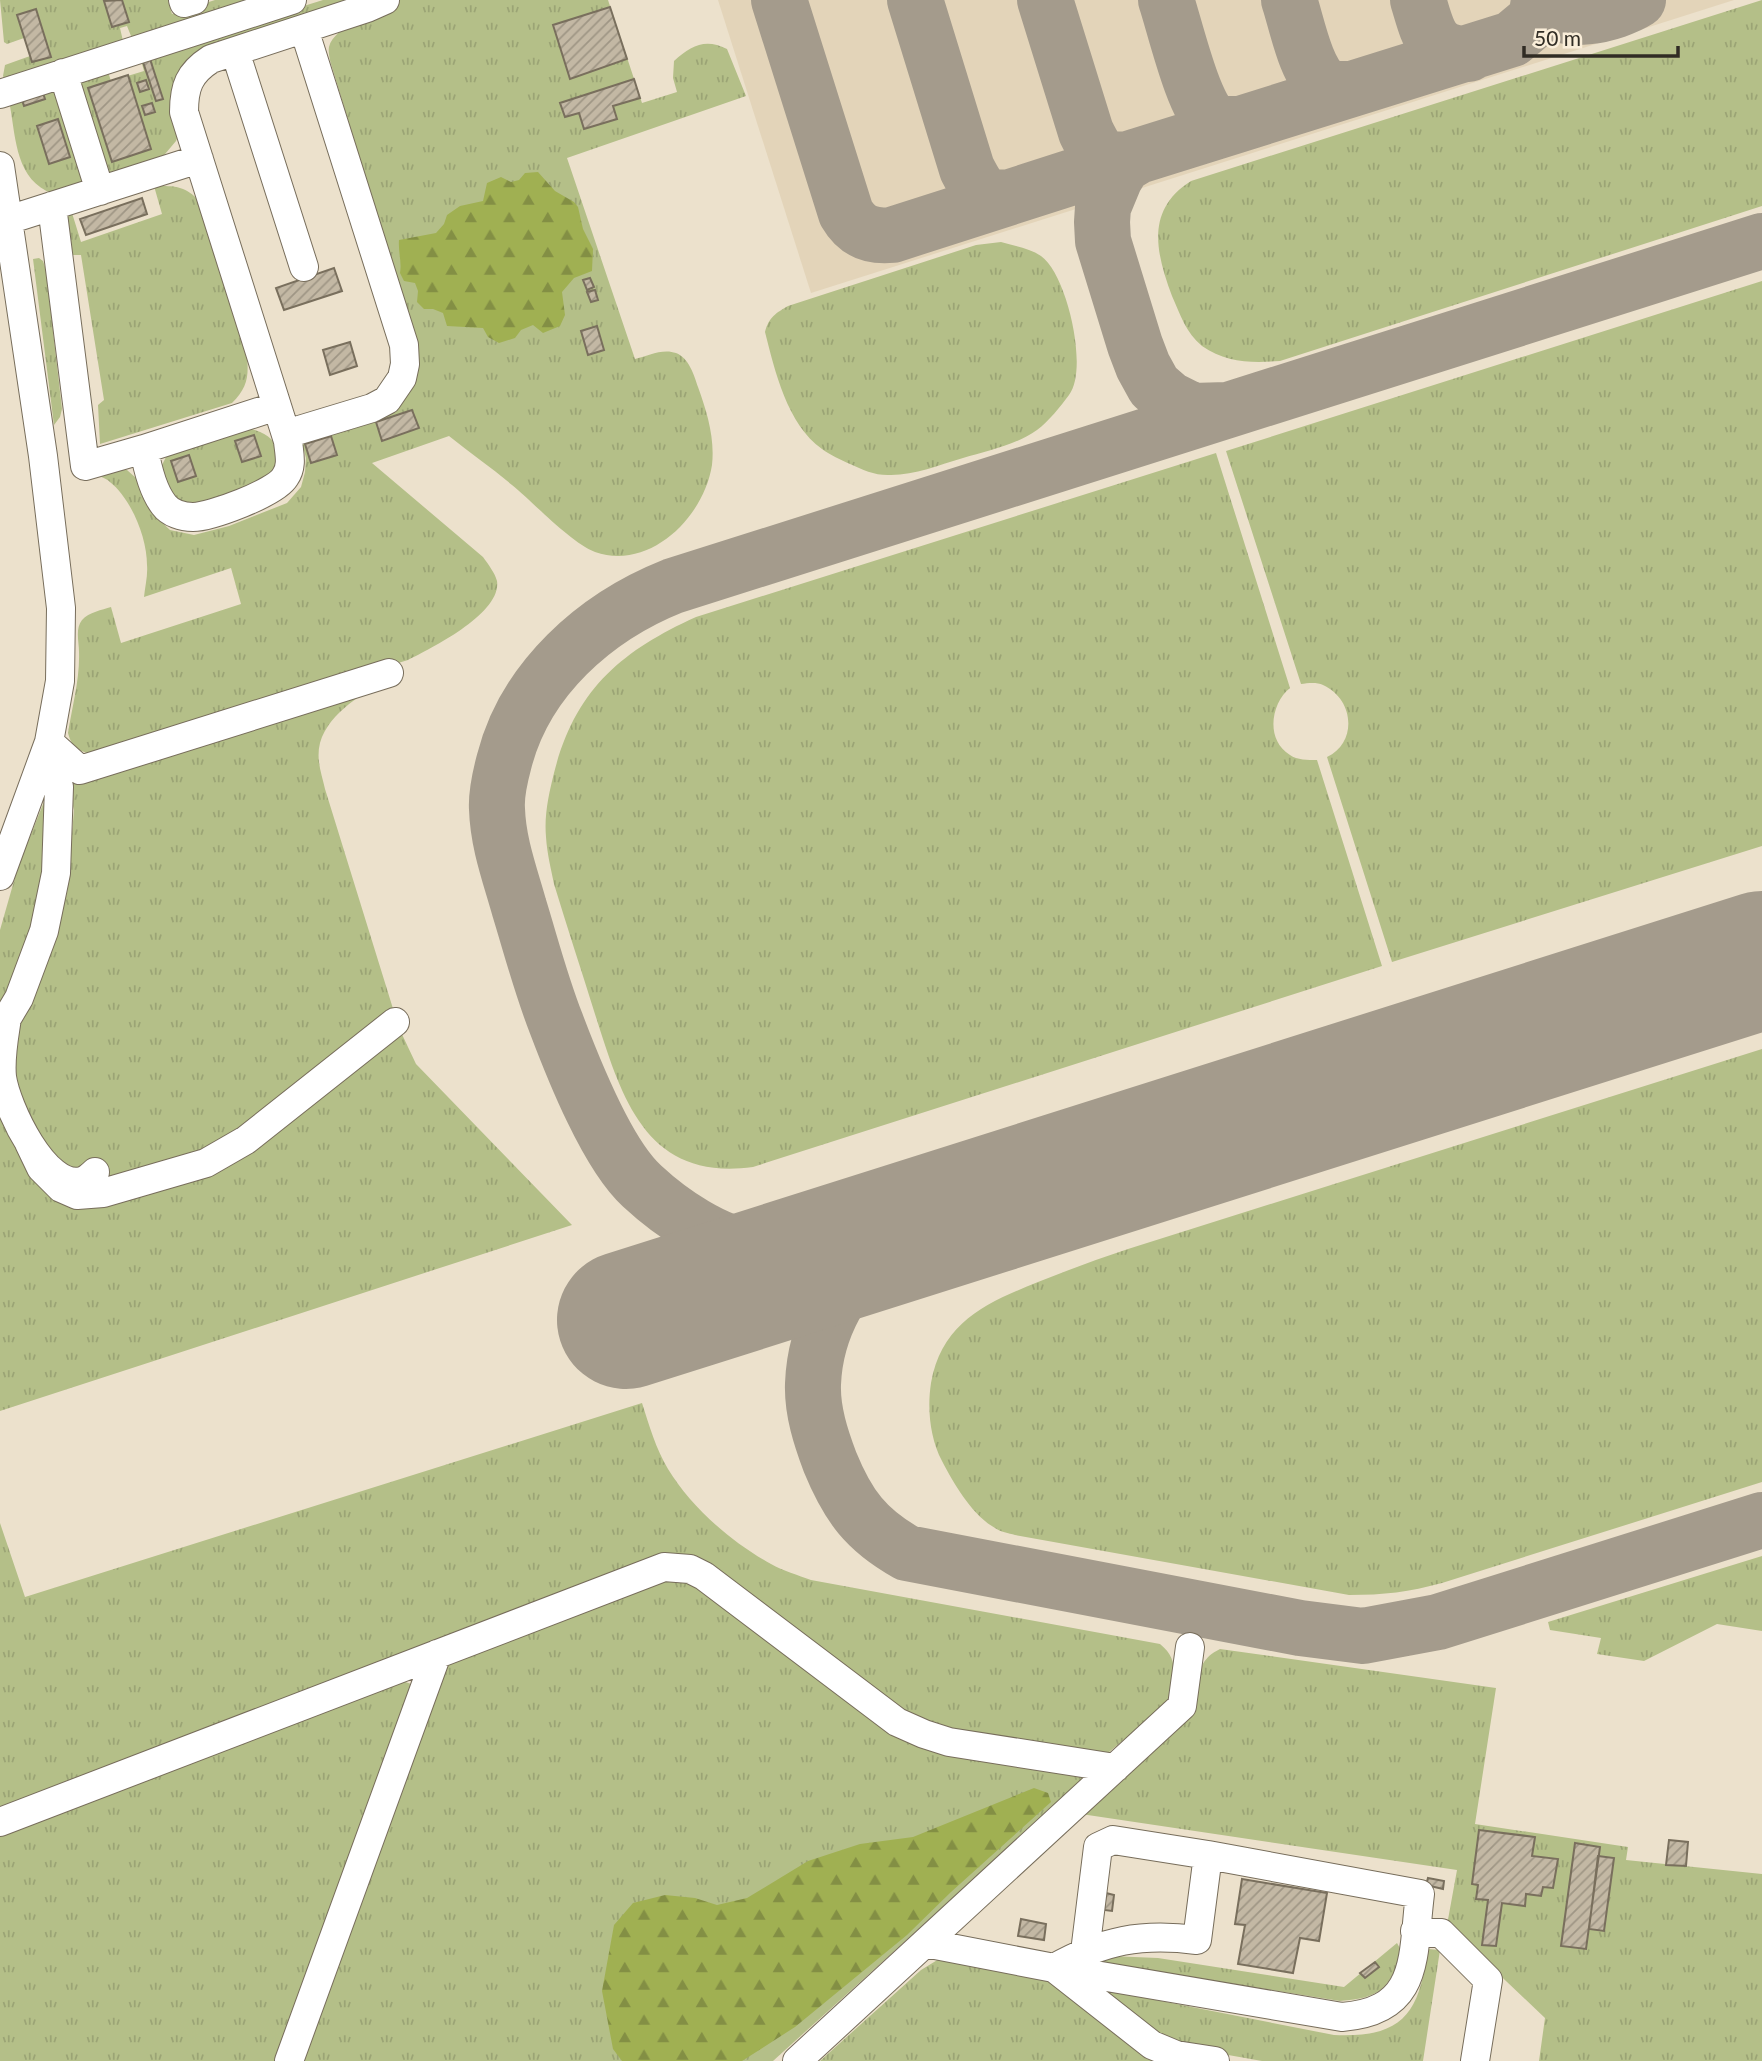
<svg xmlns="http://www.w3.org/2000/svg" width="1762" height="2061" font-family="Lato,sans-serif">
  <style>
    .built { fill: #e3d4b9 }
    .grass { fill: url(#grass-tufts) }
    .forest { fill: url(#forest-firs) }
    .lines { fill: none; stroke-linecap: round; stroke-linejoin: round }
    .taxiway { stroke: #a49b8c; stroke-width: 56 }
    .runway { stroke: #a49b8c; stroke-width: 138 }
    .building { fill: url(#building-hatch); stroke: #796f5d; stroke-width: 2 }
    .minor-casing { stroke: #776d5b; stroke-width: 30 }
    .minor { stroke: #fff; stroke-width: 28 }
  </style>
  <defs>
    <pattern id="grass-tufts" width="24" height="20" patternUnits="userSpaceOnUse" patternTransform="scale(1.75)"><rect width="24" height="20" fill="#b4bf88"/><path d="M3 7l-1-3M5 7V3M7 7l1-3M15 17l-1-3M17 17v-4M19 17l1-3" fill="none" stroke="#9ba475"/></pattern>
    <pattern id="forest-firs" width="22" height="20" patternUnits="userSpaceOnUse" patternTransform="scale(1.75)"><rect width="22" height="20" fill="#a0b052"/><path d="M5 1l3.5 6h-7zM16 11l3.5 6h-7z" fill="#838f44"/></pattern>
    <pattern id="building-hatch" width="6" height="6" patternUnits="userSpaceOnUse" patternTransform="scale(1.75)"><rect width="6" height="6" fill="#c3b8a4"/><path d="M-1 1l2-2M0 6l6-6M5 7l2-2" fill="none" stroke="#9f9685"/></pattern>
  </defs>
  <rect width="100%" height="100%" fill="#ece1cc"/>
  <!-- built -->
  <path class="built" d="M 718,0 L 1734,0 L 811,293 Z"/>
  <!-- grass -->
  <path class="grass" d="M 0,0 L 168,0 L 172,14 L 215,0 L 272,0 L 133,41 L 127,26 L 120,28 L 123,41 L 5,80 L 3,76 L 5,65 L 30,56 L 24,38 L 7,44 L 4,42 Z
    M 323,0 L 365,0 L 211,50 L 176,141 L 160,160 L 106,174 L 81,107 L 81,79 L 106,66 L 111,81 L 144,71 L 140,57 Z
    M 398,0 L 608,0 L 642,103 L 677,92 L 673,78 L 674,61 C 691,45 706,38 727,49 L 746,96 L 567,158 L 635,359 C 647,356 663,348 676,353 C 689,358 694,375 698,387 C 707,412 715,438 712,465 C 704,517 650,571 595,552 C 570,542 534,503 512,485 C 492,468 470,453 449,436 L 372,463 L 483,557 C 488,564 495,573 497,581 C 502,613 432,648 408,660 L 96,755 C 81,752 72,749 68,733 C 72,707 80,679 79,652 C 79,642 75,629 82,620 C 89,612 102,610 111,607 L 121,643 L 241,604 L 231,568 L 144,597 C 145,587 148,575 147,565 C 147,537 131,499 110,482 C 105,477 97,476 90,473 L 114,468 L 127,470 L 136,478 L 151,512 L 170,530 L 194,535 L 229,526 L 287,503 L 301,487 L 305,472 L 306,458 L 301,439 L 380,412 L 414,337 L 331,64 C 330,60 328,52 329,47 C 334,26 380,9 398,0 Z
    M 1762,0 L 1762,206 L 1280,361 C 1252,363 1226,363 1202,346 C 1186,333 1180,314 1172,296 C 1156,253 1145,210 1191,181 Z
    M 47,87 L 58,92 L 86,181 L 53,194 C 16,180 16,140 10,106 L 12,101 Z
    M 154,186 C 173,186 185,185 199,201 L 247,357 C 249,377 247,388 232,403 L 100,444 L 98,405 L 104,400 L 81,255 L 72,255 L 62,217 L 72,213 L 81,242 L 162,214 Z
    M 1001,242 C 1014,246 1029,248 1041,256 C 1067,274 1089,369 1069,395 C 1061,406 1048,422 1037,430 C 1016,445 987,451 963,458 C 939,465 915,475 891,475 C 876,476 863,470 850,464 C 841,460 830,455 822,449 C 787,424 775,371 765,332 C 769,317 776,313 788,306 L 976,245 Z
    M 39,258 L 43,261 L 46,270 L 62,409 L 60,417 L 54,425 L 33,259 Z
    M 1762,281 L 1762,846 L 1392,962 L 1327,757 C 1358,742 1354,699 1323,685 C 1317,682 1308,683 1301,684 L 1226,451 Z
    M 241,426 C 277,435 283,444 271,480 L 196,507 L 171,499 L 159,471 L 168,453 Z
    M 1216,453 L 1290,688 C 1271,703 1265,740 1290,755 C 1297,760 1308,760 1317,760 L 1382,966 L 753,1167 C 644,1182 621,1095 594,1011 C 581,969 567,927 554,884 C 551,869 547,853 546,837 C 544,815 549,793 554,773 C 575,690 621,651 696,617 Z
    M 380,682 C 353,701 314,723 319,762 C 320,771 323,780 325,789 L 399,1028 L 416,1064 L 572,1225 L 0,1411 L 0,1097 L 16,1024 L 44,972 L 67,893 L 74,810 L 67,783 Z
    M 47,794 L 49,838 L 39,906 L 0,1010 L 0,930 L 18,867 Z
    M 1762,1049 L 1762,1482 L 1442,1583 C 1409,1592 1384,1595 1349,1595 L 1015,1535 C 1009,1533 1000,1532 995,1528 C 972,1515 954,1484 942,1461 C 930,1438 927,1409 931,1383 C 942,1322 986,1303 1038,1282 C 1068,1270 1098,1259 1128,1249 Z
    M 642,1403 C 649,1425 656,1449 668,1469 C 691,1507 731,1542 771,1564 C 783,1571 798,1575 811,1580 L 1160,1644 C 1180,1660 1173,1676 1172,1699 L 1102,1758 L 938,1728 L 910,1719 L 693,1561 L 0,1816 L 0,1523 L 25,1597 Z
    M 1762,1556 L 1762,1631 L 1717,1624 L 1644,1661 L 1597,1654 L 1601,1638 L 1550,1630 L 1548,1622 Z
    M 667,1572 L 685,1575 L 882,1723 L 1092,1772 L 773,2061 L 295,2061 L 445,1660 Z
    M 1220,1649 L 1496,1688 L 1475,1824 L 1628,1847 L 1626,1860 L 1762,1874 L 1762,2061 L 1539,2061 L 1545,2018 L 1447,1925 L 1457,1870 L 1081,1814 L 1188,1720 C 1209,1694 1185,1666 1220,1649 Z
    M 400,1680 L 411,1684 L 416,1693 L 280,2061 L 0,2061 L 0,1828 Z
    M 1397,1943 L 1402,1952 C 1389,1988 1381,1998 1340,2001 L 1098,1962 L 1110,1956 L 1158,1958 L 1344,1987 Z
    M 1428,1949 L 1440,1950 L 1423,2061 L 1262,2061 L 1200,2050 L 1145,2028 L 1095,1988 L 1334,2035 C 1403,2038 1419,2014 1428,1949 Z
    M 939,1959 L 1052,1976 L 1168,2061 L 820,2061 L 921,1970 Z"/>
  <!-- forest -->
  <path class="forest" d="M 538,172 L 555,191 L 574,202 L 578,207 L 583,229 L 593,249 L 592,271 L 574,278 L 562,292 L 565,315 L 560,326 L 543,333 L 533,325 L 521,330 L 515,338 L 499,343 L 488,337 L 483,328 L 447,326 L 443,313 L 433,309 L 424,309 L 417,302 L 418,291 L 415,283 L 404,281 L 400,273 C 402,262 398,252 399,240 L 436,233 L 444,224 L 447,215 L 460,206 L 483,201 L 487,183 L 501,177 L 511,182 L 519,180 L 525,173 Z
    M 1034,1788 L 1048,1793 L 1051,1802 L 951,1892 L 907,1935 L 795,2027 L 742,2061 L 622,2061 L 613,2049 L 602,1991 L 614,1925 L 633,1903 L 665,1895 L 695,1898 L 717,1905 L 747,1898 L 808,1861 L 860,1844 L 913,1837 Z"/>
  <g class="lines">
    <!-- taxiway -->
    <path class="taxiway" d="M 779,0 L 846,213 C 857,232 871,237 892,235 L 1138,156
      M 915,0 L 967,169 C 979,192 984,200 1010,197
      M 1045,0 L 1086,132 C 1097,154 1102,162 1129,159
      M 1166,0 C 1174,23 1194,110 1213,120 C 1221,125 1231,124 1239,124
      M 1289,0 C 1296,20 1306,74 1325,85 C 1333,90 1342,89 1351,89
      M 1418,0 C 1428,32 1430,54 1469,54
      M 1542,0 C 1557,30 1616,14 1638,0
      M 1227,410 L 1193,411 L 1169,399 L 1154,386 L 1143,366 L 1135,345 L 1103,241 L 1102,222 L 1103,207 L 1115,178 L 1123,165 L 1138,156 L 1512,39 L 1536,19 L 1539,0
      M 923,1226 C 912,1232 900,1237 890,1244 C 844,1275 815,1329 813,1384 C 812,1411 821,1438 830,1462 C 848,1506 866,1530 907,1553 L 1300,1628 L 1363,1636 L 1438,1622 L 1762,1520
      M 835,1254 C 809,1253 782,1253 756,1249 C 715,1243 671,1213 642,1186 C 607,1154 573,1068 556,1023 C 541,985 531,946 519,907 C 510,875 498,843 497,809 C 496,794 500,777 504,762 C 525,679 595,617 673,586 L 1762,241"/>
    <!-- runway -->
    <path class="runway" d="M 626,1320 L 1762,960"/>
  </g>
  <!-- building -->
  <path class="building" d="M 122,0 L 129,22 L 112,27 L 104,1 Z
    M 610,7 L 627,59 L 570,79 L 553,25 Z
    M 36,9 L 51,57 L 32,62 L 17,15 Z
    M 149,56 L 163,99 L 156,101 L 142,59 Z
    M 128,75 L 151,149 L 112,162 L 88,88 Z
    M 634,79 L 640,98 L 613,106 L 617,119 L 584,129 L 579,113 L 565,117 L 560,103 Z
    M 146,80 L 149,89 L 140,92 L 137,83 Z
    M 42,90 L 45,99 L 24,106 L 21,97 Z
    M 152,103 L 155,112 L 145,115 L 142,106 Z
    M 58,119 L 70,157 L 49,164 L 37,126 Z
    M 142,198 L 147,214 L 86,235 L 80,219 Z
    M 334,268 L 342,291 L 284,310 L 276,288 Z
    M 590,278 L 594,287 L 587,290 L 583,280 Z
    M 595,290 L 598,300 L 591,302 L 587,292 Z
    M 597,326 L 604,350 L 588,355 L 581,331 Z
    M 350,342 L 357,366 L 330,375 L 323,350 Z
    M 412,410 L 419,428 L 382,441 L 376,422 Z
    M 254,435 L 261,456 L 242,462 L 235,441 Z
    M 331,436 L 337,455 L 311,463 L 305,444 Z
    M 189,455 L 196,476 L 178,482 L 171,461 Z
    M 1479,1830 L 1535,1837 L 1532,1856 L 1558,1859 L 1553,1888 L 1543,1887 L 1541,1896 L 1526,1894 L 1525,1906 L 1502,1903 L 1496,1946 L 1482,1945 L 1488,1900 L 1476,1899 L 1478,1885 L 1472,1884 Z
    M 1669,1840 L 1688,1842 L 1686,1866 L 1666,1865 Z
    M 1575,1843 L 1600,1847 L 1586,1949 L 1561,1946 Z
    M 1598,1856 L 1614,1858 L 1604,1931 L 1589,1929 Z
    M 1428,1878 L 1444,1881 L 1443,1889 L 1426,1885 Z
    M 1242,1879 L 1327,1893 L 1319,1941 L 1300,1938 L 1293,1973 L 1238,1964 L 1245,1925 L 1235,1924 Z
    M 1106,1893 L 1114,1895 L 1112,1911 L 1104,1910 Z
    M 1021,1919 L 1046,1924 L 1044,1940 L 1018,1936 Z
    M 1375,1962 L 1379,1967 L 1365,1978 L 1360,1973 Z"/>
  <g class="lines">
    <!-- minor casing -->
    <g class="minor-casing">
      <path id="minor" d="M 183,0 L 184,3 L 194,0
        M 235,51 L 304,267
        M 63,73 L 100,191
        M 0,94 L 292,0
        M 0,166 L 43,456 L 61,608 L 60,681 L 49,742 L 0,876
        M 52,206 L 85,466 L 144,449
        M 8,220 L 199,159
        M 277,406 L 144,449 C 147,466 153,491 164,505 C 170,513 182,517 193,517 C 210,517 276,493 285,477 C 293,466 289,453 288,441 L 184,112 C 184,87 189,73 211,59 L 367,8 L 385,0
        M 286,434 L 372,408 L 387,400 L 402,378 L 405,364 L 404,345 L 304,29
        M 7,1018 C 4,1038 0,1057 2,1077 C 6,1106 45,1191 82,1181 C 86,1180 92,1175 95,1172
        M 0,1030 L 19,998 L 44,931 L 56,873 L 59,787 L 49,742 L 80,770 L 389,673
        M 29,1143 L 41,1168 L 61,1188 L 77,1195 L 103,1193 L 206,1163 L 246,1140 L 395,1022
        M 0,1822 L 664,1567 L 690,1569 L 704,1576 L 897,1722 L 924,1734 L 949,1742 L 1115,1768
        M 1415,1931 L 1441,1933 L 1488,1980 L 1475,2061
        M 925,1943 L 1054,1968 L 1342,2017 C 1421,2011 1412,1956 1420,1894 L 1208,1855 L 1197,1940 C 1141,1933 1104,1940 1054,1968 L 1152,2045 L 1176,2055 L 1215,2061
        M 1085,1952 L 1098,1847 L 1113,1840 L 1208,1855
        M 289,2061 L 437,1654
        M 797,2061 L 1182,1706 L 1190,1647"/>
    </g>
    <!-- minor -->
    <use href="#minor" class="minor"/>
  </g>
  <!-- scale -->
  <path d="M1524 46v10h154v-10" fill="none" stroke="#302c24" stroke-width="3.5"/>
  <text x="1534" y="46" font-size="21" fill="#302c24" stroke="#faeed9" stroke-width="5" paint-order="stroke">50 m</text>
</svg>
